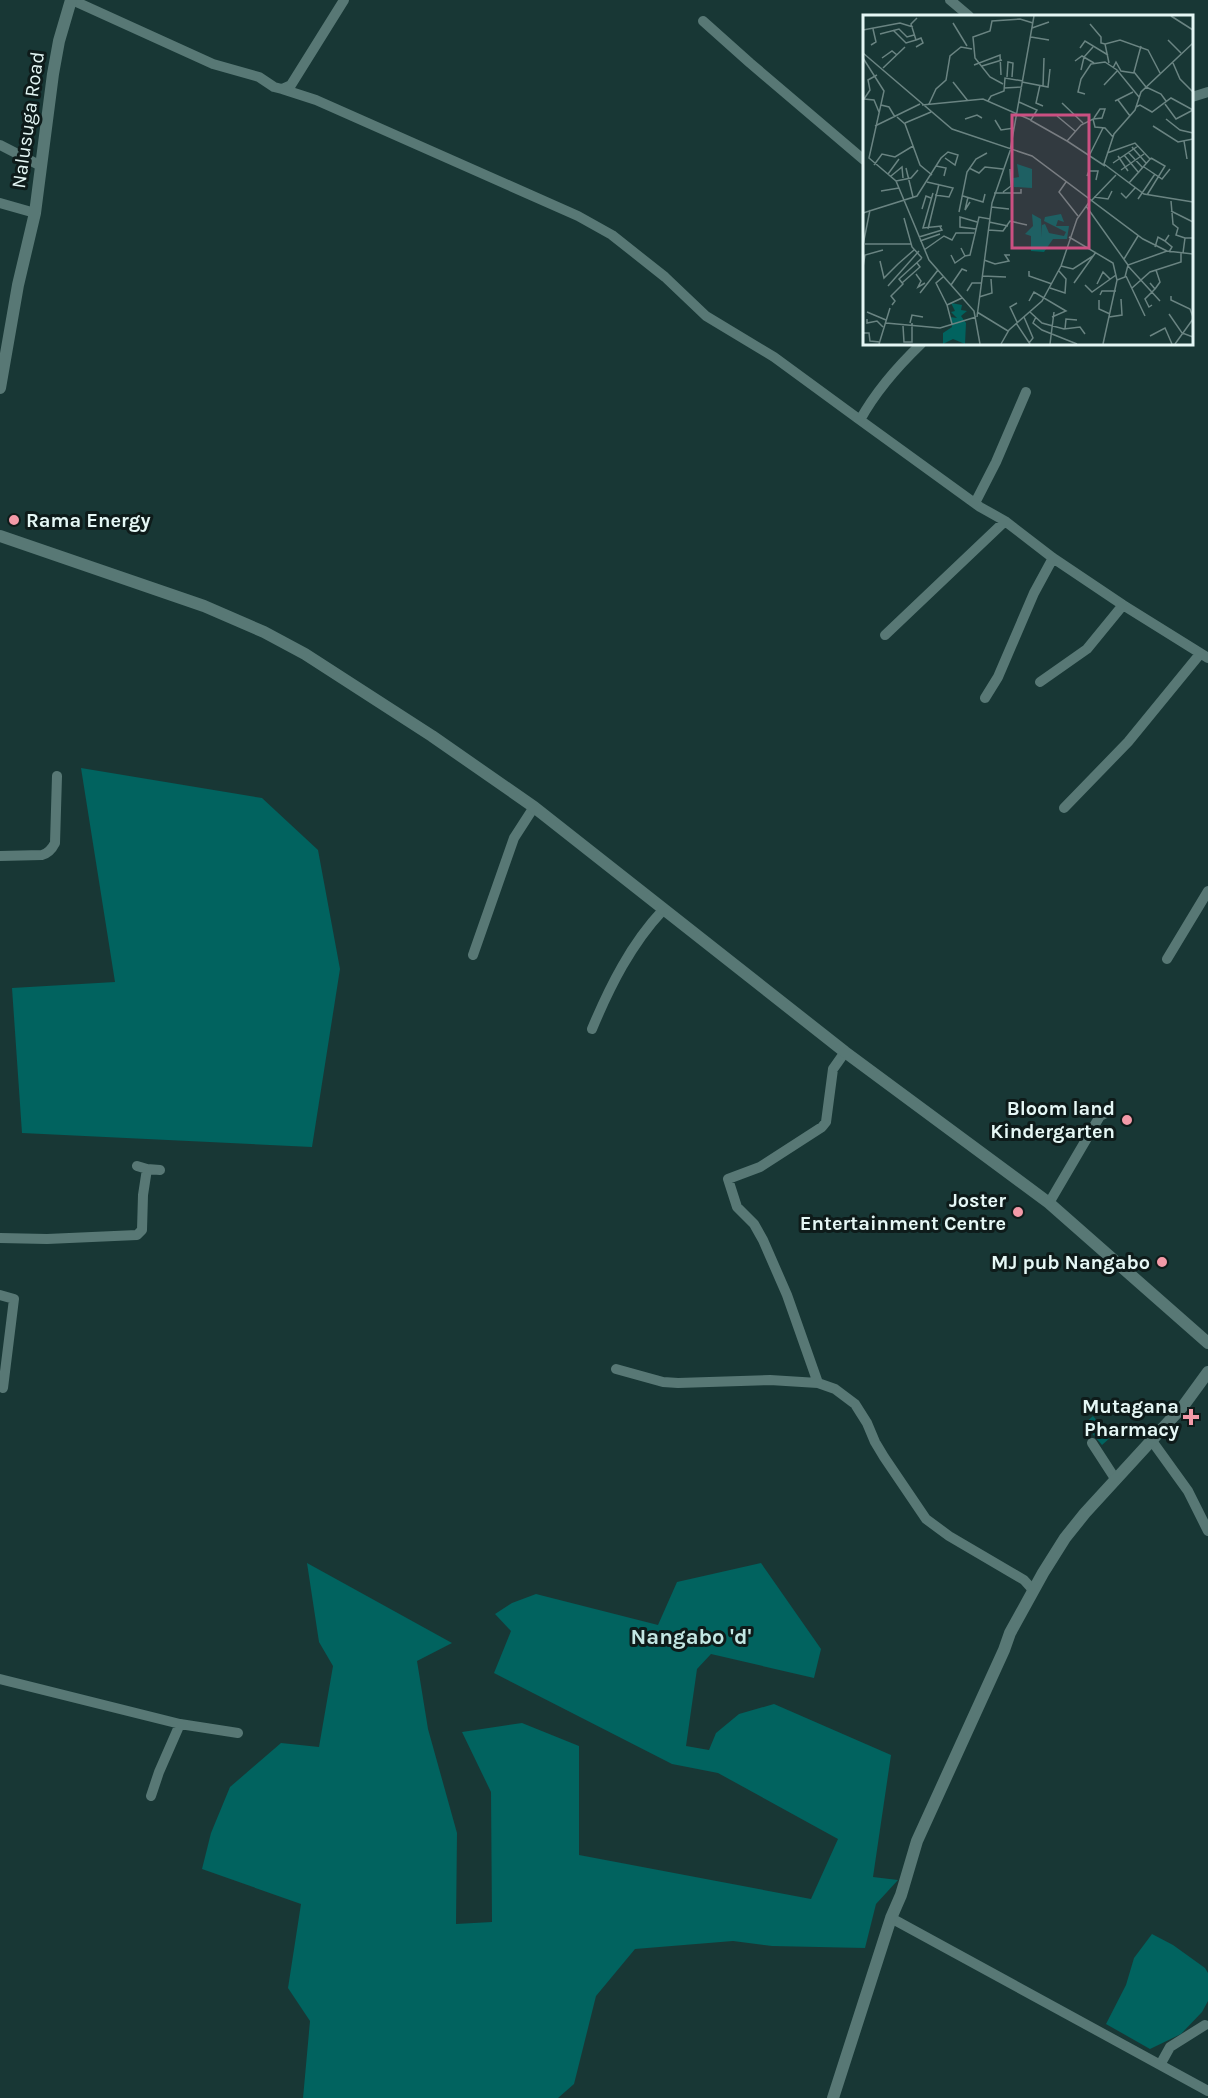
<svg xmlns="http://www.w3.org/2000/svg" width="1208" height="2098" font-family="Karla,sans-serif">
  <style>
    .green { fill: #01635f }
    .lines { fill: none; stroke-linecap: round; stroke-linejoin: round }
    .minor { stroke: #587875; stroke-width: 10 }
    .tertiary { stroke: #587875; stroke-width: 12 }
    .poi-dot { fill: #f39aa8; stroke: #0e1b1a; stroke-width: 2 }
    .labels { text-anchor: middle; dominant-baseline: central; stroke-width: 6; stroke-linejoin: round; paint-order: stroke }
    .street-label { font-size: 20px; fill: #e5f7f5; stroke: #0e1b1a }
    .poi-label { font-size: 20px; font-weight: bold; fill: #e5f7f5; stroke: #0e1b1a; text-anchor: end }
    .quarter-label { font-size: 22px; font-weight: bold; fill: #c3e7e3; stroke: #0e1b1a }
    .inset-road { fill: none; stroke: #6a8482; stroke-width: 1.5 }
    .view { fill: #cb5082; fill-opacity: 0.15; stroke: #cb5082; stroke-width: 3 }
    .inset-edge { fill: none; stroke: #e5f7f5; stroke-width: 3 }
  </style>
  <rect width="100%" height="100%" fill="#183735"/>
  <!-- green -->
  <path class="green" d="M 81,768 L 262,798 L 318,850 L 340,969 L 312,1147 L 22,1133 L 12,988 L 115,982 Z
    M 1093,1416 L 1111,1437 L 1102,1445 L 1084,1424 Z
    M 307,1563 L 452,1643 L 417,1661 L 428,1729 L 457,1833 L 456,1924 L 492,1922 L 491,1792 L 462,1732 L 522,1723 L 579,1746 L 579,1855 L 811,1899 L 838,1839 L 718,1773 L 672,1764 L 494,1673 L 511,1631 L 495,1614 L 512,1603 L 536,1594 L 658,1625 L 677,1582 L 761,1563 L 821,1649 L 814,1678 L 711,1654 L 697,1669 L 686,1746 L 709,1750 L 716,1733 L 739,1714 L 774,1704 L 891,1755 L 873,1877 L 898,1880 L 876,1904 L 865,1948 L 772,1946 L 733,1941 L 635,1949 L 596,1996 L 574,2084 L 558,2098 L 303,2098 L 310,2021 L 288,1988 L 301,1904 L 202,1869 L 211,1833 L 230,1787 L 281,1743 L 319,1747 L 333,1666 L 319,1642 Z
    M 1152,1934 L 1173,1945 L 1205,1968 L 1208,1973 L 1208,2001 L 1202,2012 L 1181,2034 L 1150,2049 L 1106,2024 L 1126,1985 L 1134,1958 Z"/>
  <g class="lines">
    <!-- minor -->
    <path class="minor" d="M 72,0 L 213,64 L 259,77 L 274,87 L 282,89 L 291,85 L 344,0
      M 950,0 L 969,16
      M 703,21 L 750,63 L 864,160
      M 282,89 L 316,100 L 578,216 L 612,235 L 665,277 L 706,316 L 774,357 L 860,420
      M 1192,97 L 1208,92
      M 0,145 L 41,166
      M 0,203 L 35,213
      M 921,344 C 897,367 876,391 860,420 L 980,507 L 1005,521 L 1053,558 L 1123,605 L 1208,658
      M 975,503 L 996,462 L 1026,392
      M 885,635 L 1005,521
      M 1040,682 L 1087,649 L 1123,605
      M 985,698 L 998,677 L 1034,593 L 1053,558
      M 1064,808 L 1128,742 L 1200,654
      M 0,856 L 42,855 C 49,853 52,849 55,843 L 57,776
      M 473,955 L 514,838 L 534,807
      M 1167,959 L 1208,891
      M 592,1029 C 610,986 631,944 663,910
      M 845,1052 L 833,1069 L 826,1122 L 822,1127 L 760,1167 L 728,1179 L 737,1207 L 754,1224 L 763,1240 L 787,1295 L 818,1383 L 835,1389 L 855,1404 L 867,1423 L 875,1442 L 884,1457 L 926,1519 L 949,1536 L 1024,1580 L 1033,1590
      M 147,1169 L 160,1170
      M 1049,1203 L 1100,1116 L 1110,1111
      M 0,1238 L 47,1239 L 137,1235 L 142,1230 L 143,1195 L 147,1169 L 137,1166
      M 0,1295 L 14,1299 L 3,1388
      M 616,1369 L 663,1382 L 678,1383 L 770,1380 L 818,1383
      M 1152,1441 L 1188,1491 L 1208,1531
      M 1092,1443 L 1116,1480
      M 0,1679 L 180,1724 L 238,1733
      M 151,1796 L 159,1772 L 180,1724
      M 891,1918 L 1208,2091
      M 1160,2065 L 1170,2047 L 1205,2025"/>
    <!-- tertiary -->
    <path class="tertiary" d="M 0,388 L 18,285 L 35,213 L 53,74 L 59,41 L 71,0
      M 0,536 L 204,606 L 264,632 L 305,654 L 432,736 L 534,807 L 845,1052 L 1049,1203 L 1208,1343
      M 833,2098 L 891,1918 L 901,1895 L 917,1841 L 1004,1650 L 1010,1633 L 1043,1573 L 1065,1538 L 1085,1513 L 1184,1405 L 1208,1372"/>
  </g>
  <!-- markers -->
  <g class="poi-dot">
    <circle cx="14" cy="520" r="6"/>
    <circle cx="1127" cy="1120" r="6"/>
    <circle cx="1018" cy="1212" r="6"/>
    <circle cx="1162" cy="1262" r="6"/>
    <path d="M1188 1408h6v6h6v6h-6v6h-6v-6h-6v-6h6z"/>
  </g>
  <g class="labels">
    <!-- street labels -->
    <g class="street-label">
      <text transform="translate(28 120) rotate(-82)">Nalusuga Road</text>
    </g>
    <!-- poi labels -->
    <g class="poi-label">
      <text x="26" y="520" text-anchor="start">Rama Energy</text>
      <text x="1115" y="1108">Bloom land<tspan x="1115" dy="23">Kindergarten</tspan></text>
      <text x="1006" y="1200">Joster<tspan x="1006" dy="23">Entertainment Centre</tspan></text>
      <text x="1150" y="1262">MJ pub Nangabo</text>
      <text x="1179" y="1406">Mutagana<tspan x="1179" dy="23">Pharmacy</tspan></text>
    </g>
    <!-- quarter labels -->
    <g class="quarter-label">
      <text x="691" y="1637">Nangabo 'd'</text>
    </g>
  </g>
  <!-- overview -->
  <g transform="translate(863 15)">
    <rect width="330" height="330" fill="#183735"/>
    <path d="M 154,149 L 169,154 L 169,173 L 151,172 L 150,163 L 156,162 ZM 169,199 L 178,204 L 179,222 L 179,210 L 182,209 L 186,218 L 201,221 L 203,217 L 181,206 L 182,202 L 198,199 L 201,207 L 195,205 L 193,211 L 206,211 L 204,224 L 190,224 L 181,237 L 168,236 L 168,221 L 162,219 L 170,211 ZM 88,288 L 99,290 L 98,295 L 104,296 L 98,301 L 103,308 L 102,329 L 90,324 L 80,329 L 80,318 L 89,312 L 87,302 L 94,303 L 88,297 L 92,296 Z" fill="#01635f"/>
    <path class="inset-road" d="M 308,1 L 330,15M 90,8 L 104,31M 227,9 L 238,22 L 238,28 L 242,29M 169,13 L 186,7M 0,15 L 37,8 L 50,12M 30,15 L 43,28 L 53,25 L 48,9 L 54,3M 17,19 L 36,14 L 44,22 L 51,20M 168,22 L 186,25M 53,25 L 58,23 L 60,28 L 53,32M 305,25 L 318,38M 330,28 L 278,77 L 272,95 L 251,119 L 241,149 L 281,179 L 330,187M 8,30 L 13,27 L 10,14M 278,31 L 271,57 L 283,72M 217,33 L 222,26 L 245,40M 0,38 L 89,114 L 169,141 L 280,224 L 304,236M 0,43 L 21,76 L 6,143 L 33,166 L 66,245 L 111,296 L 117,329M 19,43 L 29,36 L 34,40M 212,46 L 219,41 L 231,48M 0,47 L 0,68M 246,48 L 242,29 L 257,25 L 285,35 L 297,58M 310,48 L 317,64 L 330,77M 111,50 L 137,40 L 138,60M 119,51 L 139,45M 20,53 L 42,32M 250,53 L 253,47 L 258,56 L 271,58M 218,55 L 221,42 L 230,32M 144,62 L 145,47 L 150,48 L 149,62M 90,67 L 105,86M 159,67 L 185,72 L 187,54M 140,69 L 127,62 L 112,43 L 110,22 L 127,16 L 129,6 L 157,4 L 170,8M 177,70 L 173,88 L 180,91M 241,70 L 255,55M 180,71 L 181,43M 283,72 L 298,79 L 303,86M 141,73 L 159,72M 222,79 L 215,77 L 218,64 L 228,49 L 242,47 L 254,55 L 276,82M 1,84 L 7,75 L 5,65 L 14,60M 1,84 L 11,85 L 16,97M 255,85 L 267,101M 125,86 L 128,81 L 141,76 L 142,63 L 160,66M 252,86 L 270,77M 199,88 L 220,108M 66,89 L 73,74 L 83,65 L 87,41 L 98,32 L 109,34M 302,89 L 313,104 L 330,95M 18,90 L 26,92 L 32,102M 59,90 L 120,84 L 168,105 L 174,95 L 156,87M 273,92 L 277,90 L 289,97 L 308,83 L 330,95M 194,101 L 212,116M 34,102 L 42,109 L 57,150 L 69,160M 102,104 L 114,100 L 119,103M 230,104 L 239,103 L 242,94 L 237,94 L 231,103M 303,104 L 317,115 L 330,118M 132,105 L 138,115 L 151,113M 167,105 L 204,126M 42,108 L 68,97M 12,111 L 57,89M 290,111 L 315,127 L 330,124M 321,126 L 324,144M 269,132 L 283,148M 265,137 L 280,153M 244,138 L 272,128 L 287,144M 261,140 L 276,158M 226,141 L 240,113M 255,141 L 265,156M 250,148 L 275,131M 11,150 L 19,139 L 32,142 L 50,131M 73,151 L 83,153 L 81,161M 242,151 L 204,126 L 218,110 L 230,104 L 232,112 L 242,113 L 250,122M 281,152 L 299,164 L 307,154M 43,153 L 50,182M 106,153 L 116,158 L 122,152 L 140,154M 258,155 L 281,139M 25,159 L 36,144M 28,161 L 39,152 L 40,163M 224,161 L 226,156 L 235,156 L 233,165M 33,166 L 48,163 L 55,155M 64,167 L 90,173 L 86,182 L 72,180M 203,167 L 196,177 L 215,201M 266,168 L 288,143M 18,176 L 36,173M 140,177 L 148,171 L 147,154M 70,178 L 60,213 L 79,211M 131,178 L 158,178 L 158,174M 258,178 L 263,183 L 272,173M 284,180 L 302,151 L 288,143M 100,181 L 120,187 L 122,179M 105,182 L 102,195 L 107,187M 231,182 L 245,184 L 249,176M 275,184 L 292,159M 228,186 L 253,160M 308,186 L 310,209 L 315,213 L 313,220 L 322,223M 223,191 L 265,250M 128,192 L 146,194M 59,194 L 63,181 L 68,183M 308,196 L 330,207M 96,197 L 104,157 L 113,144 L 124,138M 0,198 L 54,181 L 78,143 L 85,137 L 95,140 L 92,150 L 82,143M 41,203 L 49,232 L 59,243M 126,207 L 145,211M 65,214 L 76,169M 113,214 L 97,212 L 97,202 L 114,207M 125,215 L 140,216 L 147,206 L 164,210M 56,222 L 79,215 L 77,212M 206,222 L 250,248 L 254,265M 57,226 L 77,219M 2,229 L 48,229M 0,230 L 7,195M 292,232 L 295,222 L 302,226M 98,233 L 102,241 L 107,240 L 116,202 L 127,204M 61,235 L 81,221 L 89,225 L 93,218 L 111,218M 306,237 L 309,232 L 302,226 L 306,220M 320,238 L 322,223 L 330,223M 88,240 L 92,248 L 102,241M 261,244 L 275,221M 121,245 L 132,249 L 146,246 L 142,240 L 147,240M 17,246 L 21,263 L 35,249M 35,249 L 51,235M 198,251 L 210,254 L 230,241M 265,251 L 297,286M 0,252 L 2,240 L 20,235M 166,256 L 166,261 L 189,269M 53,259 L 58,266 L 55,272 L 62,268M 119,261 L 143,262M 263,261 L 282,301M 80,262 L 73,268 L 84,290M 39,268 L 57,252 L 54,248M 211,268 L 233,237M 287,268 L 292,274 L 282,284 L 286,292 L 289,290M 234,269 L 240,257 L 247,264M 88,270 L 99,254 L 104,256M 222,270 L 229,277 L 253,260M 25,271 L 56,236M 187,273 L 202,278 L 203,264 L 196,256M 269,273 L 287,257 L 318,247 L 318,237M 292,274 L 297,267 L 293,255M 104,276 L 109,268 L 118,268M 57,278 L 75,255M 237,280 L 239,276 L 253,276M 308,281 L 308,285 L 327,294 L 330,302M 116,282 L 129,278 L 128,264M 236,285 L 236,294 L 247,299M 166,286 L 171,277 L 203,296 L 189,302M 154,288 L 147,292 L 154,307M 29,290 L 32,286 L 28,281 L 40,269 L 36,264 L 59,243M 4,297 L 23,305M 114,297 L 145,316M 167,297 L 179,308 L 201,314 L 217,312 L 222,319M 306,299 L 319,318 L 330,322M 114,302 L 129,188 L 147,136 L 171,1M 161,302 L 170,323 L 166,328M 173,302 L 170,308 L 179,315 L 214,329M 246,302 L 259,300 L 258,284M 4,304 L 4,308 L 14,306 L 20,312M 23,308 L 77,313 L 113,302M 47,308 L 49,300 L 60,302M 153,308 L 167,329M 89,309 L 84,290 L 99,283M 40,311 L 41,327 L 49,327 L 49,308M 202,314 L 203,304 L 214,305M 0,318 L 6,318 L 7,326 L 17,327M 287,321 L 302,313 L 309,329M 16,329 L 27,293M 138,329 L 146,315 L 179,286 L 198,251 L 214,204 L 227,186M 187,329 L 191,297M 240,329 L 254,265 L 262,262 L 265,250 L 304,236 L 330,239M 312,329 L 330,304"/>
    <path class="view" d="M 149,100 L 226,100 L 226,233 L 149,233 Z"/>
    <rect width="330" height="330" class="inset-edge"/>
  </g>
</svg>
